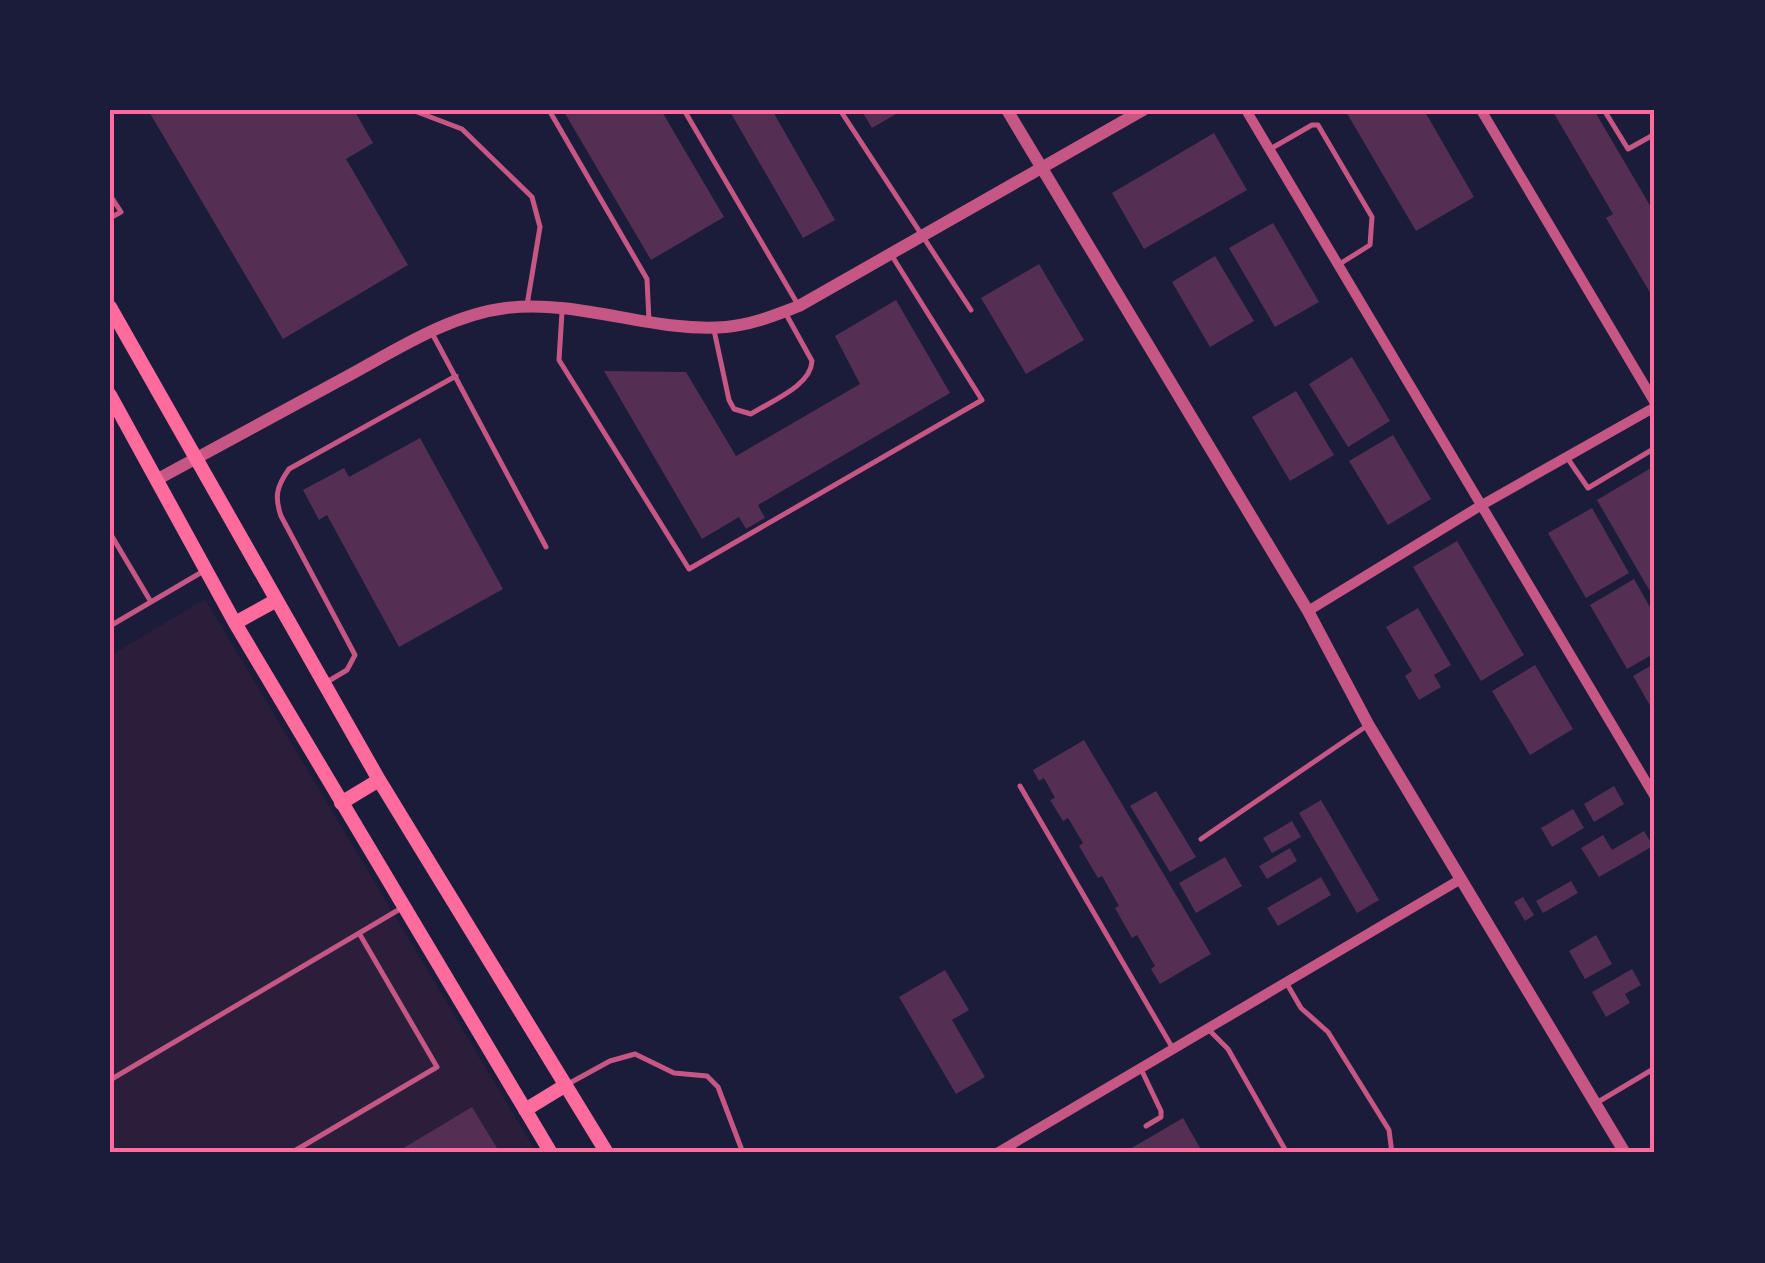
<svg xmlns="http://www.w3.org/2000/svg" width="1765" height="1263" font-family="'Crimson Pro',serif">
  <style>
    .green { fill: #2a1e3b }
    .building { fill: #542f53 }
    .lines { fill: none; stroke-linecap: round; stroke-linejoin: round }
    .service { stroke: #c65784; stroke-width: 5 }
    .minor { stroke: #c65784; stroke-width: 10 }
    .tertiary { stroke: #c65784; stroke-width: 12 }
    .secondary { stroke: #ff6b9d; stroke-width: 14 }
    .neatline { fill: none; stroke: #ff6b9d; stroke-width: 4 }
  </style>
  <rect width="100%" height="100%" fill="#1b1b3a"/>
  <!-- green -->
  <path class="green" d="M 205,599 L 533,1147 L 523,1153 L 110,1153 L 110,656 Z"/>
  <!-- building -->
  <path class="building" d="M 148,110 L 354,110 L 373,143 L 346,159 L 408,265 L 283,339 Z
    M 563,110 L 661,110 L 724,217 L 651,260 Z
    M 729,110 L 772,110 L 835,220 L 803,238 Z
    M 861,110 L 903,110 L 872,128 Z
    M 1345,110 L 1424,110 L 1474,197 L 1416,231 Z
    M 1552,110 L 1594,110 L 1655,214 L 1655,301 L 1606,218 L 1613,214 Z
    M 1214,133 L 1247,190 L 1144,249 L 1112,193 Z
    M 1273,223 L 1319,302 L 1275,327 L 1229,248 Z
    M 1215,256 L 1254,321 L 1210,347 L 1172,282 Z
    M 1039,264 L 1084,340 L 1026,374 L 981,298 Z
    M 896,300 L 950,393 L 758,505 L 765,518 L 746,529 L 739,517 L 702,539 L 604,371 L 686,372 L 736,456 L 860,384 L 835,336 Z
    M 1352,357 L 1390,421 L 1348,447 L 1309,384 Z
    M 1296,391 L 1334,455 L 1290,481 L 1252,417 Z
    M 1393,435 L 1431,499 L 1388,525 L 1349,461 Z
    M 420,438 L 503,589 L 399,647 L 327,515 L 319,520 L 303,490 L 344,468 L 349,477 Z
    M 1651,468 L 1655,475 L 1655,600 L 1597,500 Z
    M 1592,508 L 1629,573 L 1586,598 L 1548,533 Z
    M 1457,541 L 1524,655 L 1481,681 L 1413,567 Z
    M 1634,579 L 1655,616 L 1655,653 L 1627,669 L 1590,605 Z
    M 1418,608 L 1451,665 L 1434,675 L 1441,687 L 1419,700 L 1405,676 L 1412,671 L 1386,627 Z
    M 1655,663 L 1655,714 L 1633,676 Z
    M 1535,665 L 1573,729 L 1530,755 L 1492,691 Z
    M 1084,740 L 1211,954 L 1160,984 L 1151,969 L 1155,966 L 1137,935 L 1132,938 L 1115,908 L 1119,906 L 1102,876 L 1098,878 L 1079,846 L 1083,843 L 1068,818 L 1063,821 L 1050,800 L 1055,798 L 1044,778 L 1039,781 L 1033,770 Z
    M 1614,786 L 1624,804 L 1594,822 L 1584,804 Z
    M 1156,791 L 1196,857 L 1170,872 L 1130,806 Z
    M 1321,800 L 1379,900 L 1357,913 L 1299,813 Z
    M 1573,809 L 1584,828 L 1552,847 L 1541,828 Z
    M 1292,821 L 1301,837 L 1272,853 L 1263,838 Z
    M 1644,831 L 1653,846 L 1599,877 L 1581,848 L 1603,835 L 1612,850 Z
    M 1290,848 L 1297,861 L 1267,879 L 1259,866 Z
    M 1225,857 L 1242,886 L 1196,913 L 1179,883 Z
    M 1321,877 L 1331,895 L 1278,926 L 1267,908 Z
    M 1571,881 L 1578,893 L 1543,913 L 1536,901 Z
    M 1523,897 L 1534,915 L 1525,921 L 1514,902 Z
    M 1596,935 L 1612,964 L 1585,979 L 1569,951 Z
    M 1632,969 L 1641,985 L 1625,994 L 1630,1003 L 1606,1017 L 1592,992 Z
    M 945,970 L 969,1010 L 952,1020 L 985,1077 L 956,1094 L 899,997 Z
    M 472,1107 L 500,1153 L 404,1153 L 402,1149 Z
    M 1183,1118 L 1203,1153 L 1123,1153 Z"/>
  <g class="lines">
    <!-- service -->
    <path class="service" d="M 412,110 L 462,129 L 532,197 L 540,227 L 527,305
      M 549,110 L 647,279 L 649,321
      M 684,110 L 797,303
      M 840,110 L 971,310
      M 1604,110 L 1628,149 L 1655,134
      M 1272,148 L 1312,125 L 1318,125 L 1372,217 L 1370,245 L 1338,265
      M 110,195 L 121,212 L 110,218
      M 562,312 L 559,360 L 689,569 L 982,400 L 892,256
      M 714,330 L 729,400 L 734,409 L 751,414 C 771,401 811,386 812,361 L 786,314
      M 433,335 L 546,547
      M 1568,459 L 1588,488 L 1655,448
      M 110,533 L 151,602
      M 110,626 L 202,572
      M 327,682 L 347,670 L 355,655 L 281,516 C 274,496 277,486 289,469 L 456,376
      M 1020,786 L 1172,1047
      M 1201,839 L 1368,725
      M 1287,984 L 1301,1008 L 1328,1032 L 1389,1130 L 1392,1153
      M 1208,1029 L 1228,1049 L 1287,1153
      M 1141,1069 L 1161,1111 L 1161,1117 L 1146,1126
      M 110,1080 L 400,909
      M 568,1084 L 610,1061 L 635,1054 L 674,1073 L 707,1076 L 718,1087 L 743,1153
      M 1598,1102 L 1655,1068
      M 291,1153 L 437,1067 L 359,933"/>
    <!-- minor -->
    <path class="minor" d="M 1246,110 L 1655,797
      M 1481,110 L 1655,403
      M 1308,611 L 1480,506 L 1655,407
      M 997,1153 L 1461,879"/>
    <!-- tertiary -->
    <path class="tertiary" d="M 1007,110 L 1308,611 L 1368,724 L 1625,1153
      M 158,479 C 221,445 283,411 346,377 C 396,350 449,315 506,308 C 581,299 652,333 726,327 C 752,325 775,315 799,306 L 1143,110"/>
    <!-- secondary -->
    <path class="secondary" d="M 110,307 L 379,780 L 607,1153
      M 110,395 L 235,623 L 551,1153
      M 235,623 L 275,601
      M 341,803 L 379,780
      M 525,1110 L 566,1085"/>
  </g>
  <!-- border -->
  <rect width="1765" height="1263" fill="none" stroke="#1b1b3a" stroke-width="225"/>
  <rect x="112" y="112" width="1540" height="1038" class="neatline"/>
</svg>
